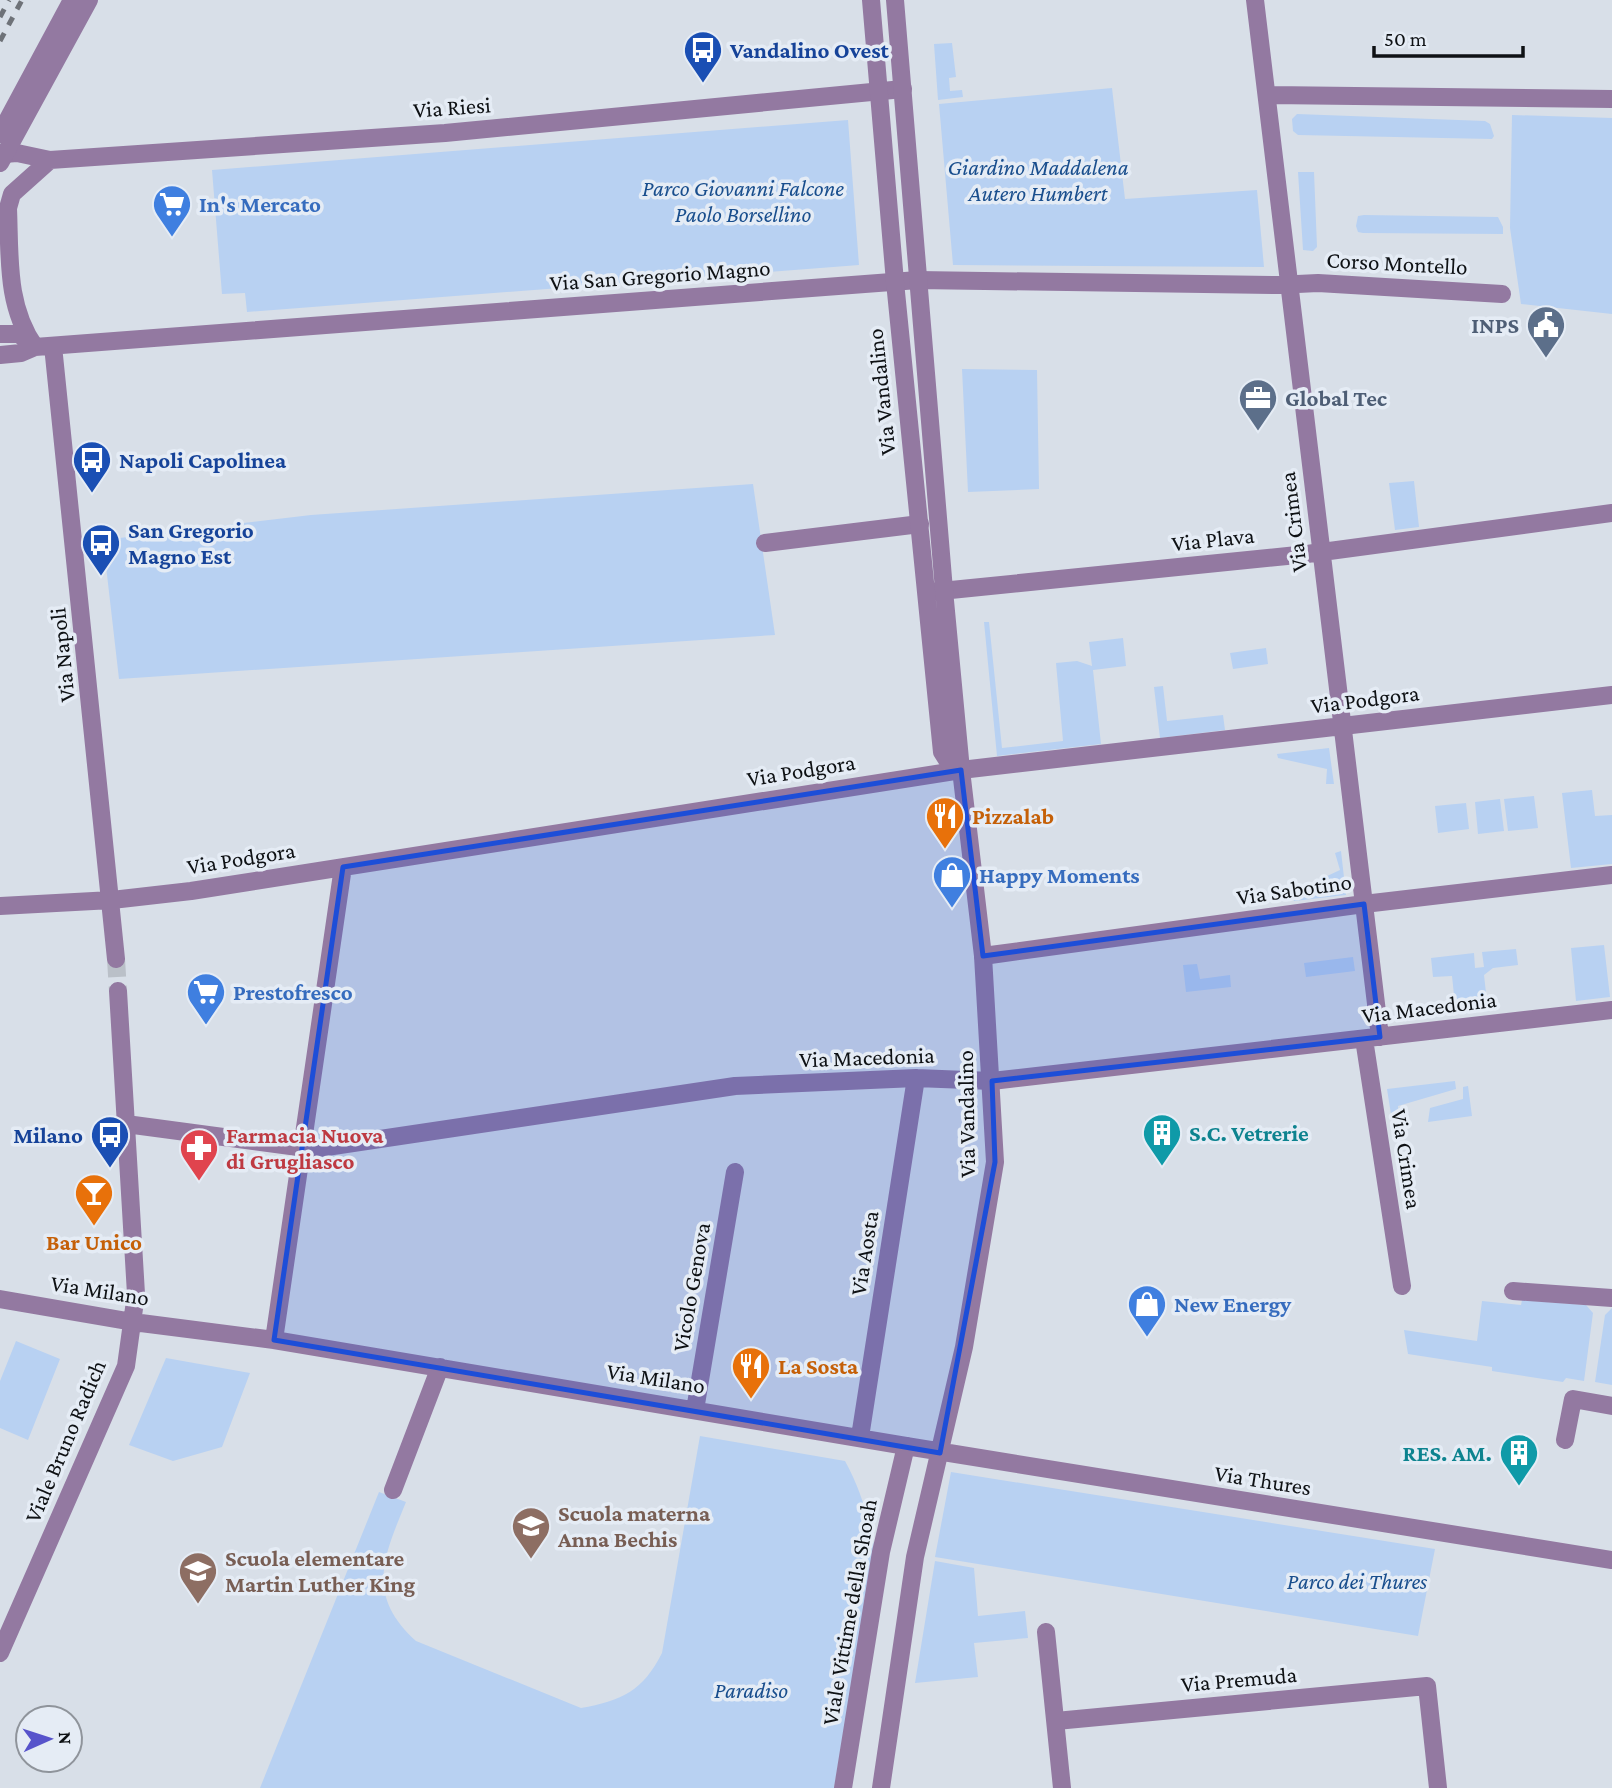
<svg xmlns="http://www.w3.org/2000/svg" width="1612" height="1788" font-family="'Crimson Pro',serif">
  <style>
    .green { fill: #b8d1f2 }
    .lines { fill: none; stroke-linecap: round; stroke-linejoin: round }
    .minor-tunnel { stroke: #bac0c8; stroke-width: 18; stroke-dasharray: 18 9; stroke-linecap: butt }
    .minor { stroke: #9379a1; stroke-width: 18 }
    .tertiary { stroke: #9379a1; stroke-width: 18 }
    .rail { stroke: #6e7278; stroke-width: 5; stroke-dasharray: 9 9; stroke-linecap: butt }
    .marked { fill: #1d4ed8; fill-opacity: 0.2; stroke: #1d4ed8; stroke-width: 5; stroke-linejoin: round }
    .labels { text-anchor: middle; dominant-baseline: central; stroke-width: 7; stroke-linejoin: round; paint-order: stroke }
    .transit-label { font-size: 23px; font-weight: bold; fill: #164399; stroke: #e5ecf5; text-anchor: start }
    .street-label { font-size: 23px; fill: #0e1114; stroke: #e5ecf5 }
    .park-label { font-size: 23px; font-style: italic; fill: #194e8d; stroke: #e5ecf5 }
    .shop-label { font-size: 23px; font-weight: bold; fill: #366cbe; stroke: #e5ecf5; text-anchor: start }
    .service-label { font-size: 23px; font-weight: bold; fill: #4e5e75; stroke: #e5ecf5; text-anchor: end }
    .food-label { font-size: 23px; font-weight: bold; fill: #c56008; stroke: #e5ecf5; text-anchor: start }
    .culture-label { font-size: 23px; font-weight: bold; fill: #0d838f; stroke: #e5ecf5; text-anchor: start }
    .health-label { font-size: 23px; font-weight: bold; fill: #be3a42; stroke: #e5ecf5; text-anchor: start }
    .education-label { font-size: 23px; font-weight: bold; fill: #785e54; stroke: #e5ecf5; text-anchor: start }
  </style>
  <rect width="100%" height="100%" fill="#d8dfe8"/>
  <!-- green -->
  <path class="green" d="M 952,43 L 956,77 L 949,78 L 950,91 L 962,90 L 963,97 L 938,100 L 934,44 Z
    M 1112,88 L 1125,199 L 1257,190 L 1264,267 L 953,265 L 939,104 Z
    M 1297,114 L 1485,121 L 1490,124 L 1494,136 L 1492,139 L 1298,135 L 1293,131 L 1292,119 Z
    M 1512,115 L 1612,118 L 1612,314 L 1521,304 L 1510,228 Z
    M 848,120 L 859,265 L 247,312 L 245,293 L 222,294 L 212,170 Z
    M 1298,172 L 1314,172 L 1317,247 L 1313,251 L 1303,250 Z
    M 1364,215 L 1498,217 L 1503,227 L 1503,234 L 1363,233 L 1358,232 L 1356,226 L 1358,216 Z
    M 962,369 L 1037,370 L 1039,489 L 968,492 Z
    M 1414,481 L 1419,527 L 1395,530 L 1389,483 Z
    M 753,484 L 775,635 L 119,679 L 103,540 L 311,515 Z
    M 984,622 L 989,622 L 1002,748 L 1063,741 L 1056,663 L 1077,661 L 1092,666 L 1089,642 L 1123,638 L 1126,666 L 1093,670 L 1101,744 L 997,756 Z
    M 1266,648 L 1268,664 L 1233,669 L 1230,653 Z
    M 1163,686 L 1167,721 L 1223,715 L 1225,730 L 1160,738 L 1154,687 Z
    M 1329,748 L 1334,784 L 1326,784 L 1327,769 L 1278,758 L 1277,754 Z
    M 1592,790 L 1595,816 L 1612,815 L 1612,864 L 1571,868 L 1562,793 Z
    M 1534,796 L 1538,828 L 1508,831 L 1504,799 Z
    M 1500,799 L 1504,831 L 1478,834 L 1475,802 Z
    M 1466,803 L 1469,829 L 1438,833 L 1435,806 Z
    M 1341,851 L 1346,895 L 1294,901 L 1293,892 L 1340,870 L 1335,853 Z
    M 1604,945 L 1610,997 L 1576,1001 L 1571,948 Z
    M 1516,949 L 1518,965 L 1493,968 L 1484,975 L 1488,1011 L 1456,1014 L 1452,976 L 1433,977 L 1431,958 L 1474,953 L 1475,968 L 1484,967 L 1482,952 Z
    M 1353,957 L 1355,971 L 1306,977 L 1304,963 Z
    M 1197,964 L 1200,979 L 1230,975 L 1231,987 L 1186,992 L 1183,965 Z
    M 1455,1081 L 1456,1089 L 1398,1106 L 1399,1114 L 1405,1112 L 1407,1125 L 1393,1127 L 1387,1089 Z
    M 1468,1086 L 1472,1116 L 1428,1122 L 1430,1108 L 1463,1099 L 1463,1087 Z
    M 1522,1300 L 1586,1305 L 1593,1313 L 1584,1381 L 1566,1378 L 1563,1382 L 1492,1371 L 1492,1367 L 1408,1354 L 1404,1330 L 1477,1341 L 1482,1301 L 1521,1305 Z
    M 1612,1308 L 1612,1385 L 1595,1382 L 1605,1315 Z
    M 16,1341 L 60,1359 L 28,1440 L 0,1428 L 0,1381 Z
    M 166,1358 L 250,1373 L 222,1447 L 173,1461 L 129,1445 Z
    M 700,1436 L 845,1461 C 861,1490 869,1519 875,1551 L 834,1788 L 260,1788 L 379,1492 L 406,1502 C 384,1556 365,1595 416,1641 L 581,1708 C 621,1701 643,1691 662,1653 Z
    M 951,1472 L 1435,1549 L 1418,1636 L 935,1557 Z
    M 935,1561 L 974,1568 L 978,1616 L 1025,1611 L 1028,1638 L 974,1643 L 978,1677 L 915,1683 Z"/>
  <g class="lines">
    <!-- minor-tunnel -->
    <path class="minor-tunnel" d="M 116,959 L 118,991"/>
    <!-- minor -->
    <path class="minor" d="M 1255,0 L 1380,1037
      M 1268,95 L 1612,99
      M 4,154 L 17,153 L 50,160 L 445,133 L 903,89
      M 50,160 L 12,194 L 8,208 C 10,257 6,306 35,347 L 918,280 L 1277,285 L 1318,283 L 1502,294
      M 0,334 L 19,334 L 35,347 L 21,353 L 0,355
      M 53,346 L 116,959
      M 765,543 L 920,524
      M 931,592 L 1307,554 L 1612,513
      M 0,906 L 112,900 L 191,891 L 961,770 L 1612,695
      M 983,956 L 1364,904 L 1612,875
      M 1364,1039 L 1402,1286
      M 126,1124 L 313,1149 L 735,1086 L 916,1078 L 992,1081 L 1612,1010
      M 1513,1291 L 1612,1298
      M 0,1299 L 133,1322 L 274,1340 L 906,1446
      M 274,1340 L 343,867
      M 695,1410 L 735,1172
      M 860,1437 L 916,1078
      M 1565,1440 L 1573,1399 L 1612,1406
      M 393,1490 L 440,1367
      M 1046,1632 L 1062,1788
      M 0,1653 L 126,1366 L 136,1294 L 118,991
      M 1056,1721 L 1427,1686 L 1438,1788"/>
    <!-- tertiary -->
    <path class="tertiary" d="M 871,0 L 895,282 L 942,752 L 949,763 L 961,770
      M 0,134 L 72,0
      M 0,163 L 89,0
      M 843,1788 L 881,1552 L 906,1446 L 1612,1560
      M 881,1788 L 915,1557 L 964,1347 L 995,1162 L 983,956 L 961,770 L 944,590 L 895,0"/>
    <!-- rail -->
    <path class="rail" d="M 0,17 L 9,0
      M 0,41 L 22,0"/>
  </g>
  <!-- marked area -->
  <path class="marked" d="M 961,770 L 983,956 L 1364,904 L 1380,1037 L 992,1081 L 995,1162 L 940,1453 L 274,1340 L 343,867 Z"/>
  <!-- icons -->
  <defs>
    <g id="bus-pin" transform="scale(2.0125)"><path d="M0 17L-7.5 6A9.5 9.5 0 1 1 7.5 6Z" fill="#1a4fb4" stroke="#e5ecf5"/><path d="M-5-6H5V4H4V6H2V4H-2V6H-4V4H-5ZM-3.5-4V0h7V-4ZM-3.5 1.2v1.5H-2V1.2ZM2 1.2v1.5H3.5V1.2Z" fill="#fff"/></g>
    <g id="supermarket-pin" transform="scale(2.0125)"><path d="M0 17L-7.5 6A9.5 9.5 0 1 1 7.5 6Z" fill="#3f7fe0" stroke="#e5ecf5"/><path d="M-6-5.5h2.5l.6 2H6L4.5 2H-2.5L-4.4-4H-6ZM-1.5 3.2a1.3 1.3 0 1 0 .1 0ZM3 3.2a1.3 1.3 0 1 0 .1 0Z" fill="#fff"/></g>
    <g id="civic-pin" transform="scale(2.0125)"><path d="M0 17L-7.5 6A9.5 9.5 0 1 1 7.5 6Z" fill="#5c6f8a" stroke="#e5ecf5"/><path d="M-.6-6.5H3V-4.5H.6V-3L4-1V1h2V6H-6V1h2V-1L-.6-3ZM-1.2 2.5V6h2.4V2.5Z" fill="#fff"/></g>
    <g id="office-pin" transform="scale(2.0125)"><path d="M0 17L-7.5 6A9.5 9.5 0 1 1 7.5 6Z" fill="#5c6f8a" stroke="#e5ecf5"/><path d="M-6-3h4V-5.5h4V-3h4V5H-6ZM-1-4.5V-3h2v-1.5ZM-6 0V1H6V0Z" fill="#fff"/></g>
    <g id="restaurant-pin" transform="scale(2.0125)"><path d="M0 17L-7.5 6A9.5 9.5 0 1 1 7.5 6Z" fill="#e8710a" stroke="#e5ecf5"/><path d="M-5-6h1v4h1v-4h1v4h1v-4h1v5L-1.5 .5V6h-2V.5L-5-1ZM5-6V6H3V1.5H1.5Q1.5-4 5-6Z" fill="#fff"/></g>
    <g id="shop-pin" transform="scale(2.0125)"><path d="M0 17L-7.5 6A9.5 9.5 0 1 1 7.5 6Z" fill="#3f7fe0" stroke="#e5ecf5"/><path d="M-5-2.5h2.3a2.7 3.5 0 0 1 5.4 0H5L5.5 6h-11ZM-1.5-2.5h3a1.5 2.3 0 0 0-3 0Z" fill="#fff"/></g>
    <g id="building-pin" transform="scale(2.0125)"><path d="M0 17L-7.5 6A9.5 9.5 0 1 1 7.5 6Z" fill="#0f9aa8" stroke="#e5ecf5"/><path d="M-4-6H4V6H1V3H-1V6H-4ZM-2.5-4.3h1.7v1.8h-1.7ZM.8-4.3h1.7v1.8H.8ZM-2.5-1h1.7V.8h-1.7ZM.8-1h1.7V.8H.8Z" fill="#fff"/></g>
    <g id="pharmacy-pin" transform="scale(2.0125)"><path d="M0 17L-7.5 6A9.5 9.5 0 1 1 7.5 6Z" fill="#e0444e" stroke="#e5ecf5"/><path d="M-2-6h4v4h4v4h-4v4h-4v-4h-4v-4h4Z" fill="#fff"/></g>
    <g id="bar-pin" transform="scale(2.0125)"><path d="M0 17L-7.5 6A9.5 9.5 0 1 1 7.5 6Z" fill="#e8710a" stroke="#e5ecf5"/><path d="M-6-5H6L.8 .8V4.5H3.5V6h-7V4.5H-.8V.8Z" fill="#fff"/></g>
    <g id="school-pin" transform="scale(2.0125)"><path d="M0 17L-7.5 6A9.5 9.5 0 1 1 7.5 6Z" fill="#8d6e63" stroke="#e5ecf5"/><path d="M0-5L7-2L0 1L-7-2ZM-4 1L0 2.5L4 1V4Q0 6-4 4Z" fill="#fff"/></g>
  </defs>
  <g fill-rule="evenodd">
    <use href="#bus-pin" x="703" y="50"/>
    <use href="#supermarket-pin" x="172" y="204"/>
    <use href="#civic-pin" x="1546" y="325"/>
    <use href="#office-pin" x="1258" y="398"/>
    <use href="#bus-pin" x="92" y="460"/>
    <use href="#bus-pin" x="101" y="543"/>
    <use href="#restaurant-pin" x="945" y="816"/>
    <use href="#shop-pin" x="952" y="875"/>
    <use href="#supermarket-pin" x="206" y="992"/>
    <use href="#building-pin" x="1162" y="1133"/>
    <use href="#bus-pin" x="110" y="1135"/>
    <use href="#pharmacy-pin" x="199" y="1148"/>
    <use href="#bar-pin" x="94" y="1193"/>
    <use href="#shop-pin" x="1147" y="1304"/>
    <use href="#restaurant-pin" x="751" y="1366"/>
    <use href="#building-pin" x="1519" y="1453"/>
    <use href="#school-pin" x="531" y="1526"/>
    <use href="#school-pin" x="198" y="1571"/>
  </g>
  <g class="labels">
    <!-- transit labels -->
    <g class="transit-label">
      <text x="730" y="50">Vandalino Ovest</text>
      <text x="119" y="460">Napoli Capolinea</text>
      <text x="128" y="530">San Gregorio<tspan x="128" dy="26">Magno Est</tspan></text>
      <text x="83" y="1135" text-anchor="end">Milano</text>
    </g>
    <!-- street labels -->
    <g class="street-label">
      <text transform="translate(452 107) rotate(-4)">Via Riesi</text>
      <text transform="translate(1397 263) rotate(3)">Corso Montello</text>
      <text transform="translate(660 275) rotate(-4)">Via San Gregorio Magno</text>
      <text transform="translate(881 392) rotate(-96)">Via Vandalino</text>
      <text transform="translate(1293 522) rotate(-97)">Via Crimea</text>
      <text transform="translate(1213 539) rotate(-6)">Via Plava</text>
      <text transform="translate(62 655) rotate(-96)">Via Napoli</text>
      <text transform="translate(1365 699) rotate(-7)">Via Podgora</text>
      <text transform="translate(801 770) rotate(-9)">Via Podgora</text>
      <text transform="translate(241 858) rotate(-9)">Via Podgora</text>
      <text transform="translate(1294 889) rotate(-8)">Via Sabotino</text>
      <text transform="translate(1429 1007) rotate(-7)">Via Macedonia</text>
      <text transform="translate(867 1057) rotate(-2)">Via Macedonia</text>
      <text transform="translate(966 1114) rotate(-91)">Via Vandalino</text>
      <text transform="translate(1407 1159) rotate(81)">Via Crimea</text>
      <text transform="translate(864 1253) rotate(-81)">Via Aosta</text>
      <text transform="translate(691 1287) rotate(-80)">Vicolo Genova</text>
      <text transform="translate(100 1290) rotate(9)">Via Milano</text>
      <text transform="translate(656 1378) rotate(9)">Via Milano</text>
      <text transform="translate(65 1441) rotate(-67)">Viale Bruno Radich</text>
      <text transform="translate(1263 1480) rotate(9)">Via Thures</text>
      <text transform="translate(849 1612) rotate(-80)">Viale Vittime della Shoah</text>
      <text transform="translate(1239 1679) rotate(-5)">Via Premuda</text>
    </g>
    <!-- park labels -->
    <g class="park-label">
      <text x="1038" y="167">Giardino Maddalena<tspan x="1038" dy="26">Autero Humbert</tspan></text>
      <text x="743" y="188">Parco Giovanni Falcone<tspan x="743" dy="26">Paolo Borsellino</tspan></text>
      <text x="1357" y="1581">Parco dei Thures</text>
      <text x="751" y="1690">Paradiso</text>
    </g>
    <!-- shop labels -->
    <g class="shop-label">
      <text x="199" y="204">In's Mercato</text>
      <text x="979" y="875">Happy Moments</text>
      <text x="233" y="992">Prestofresco</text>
      <text x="1174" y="1304">New Energy</text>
    </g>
    <!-- service labels -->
    <g class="service-label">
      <text x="1519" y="325">INPS</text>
      <text x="1285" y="398" text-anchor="start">Global Tec</text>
    </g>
    <!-- food labels -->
    <g class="food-label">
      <text x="972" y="816">Pizzalab</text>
      <text x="94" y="1242" text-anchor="middle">Bar Unico</text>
      <text x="778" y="1366">La Sosta</text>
    </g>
    <!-- culture labels -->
    <g class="culture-label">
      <text x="1189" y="1133">S.C. Vetrerie</text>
      <text x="1492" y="1453" text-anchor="end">RES. AM.</text>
    </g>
    <!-- health labels -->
    <g class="health-label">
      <text x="226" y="1135">Farmacia Nuova<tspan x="226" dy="26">di Grugliasco</tspan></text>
    </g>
    <!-- education labels -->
    <g class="education-label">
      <text x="558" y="1513">Scuola materna<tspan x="558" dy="26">Anna Bechis</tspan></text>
      <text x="225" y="1558">Scuola elementare<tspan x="225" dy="26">Martin Luther King</tspan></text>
    </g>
  </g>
  <!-- north arrow -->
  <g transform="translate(49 1739) rotate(87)"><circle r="33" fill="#e5ecf5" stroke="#8f949b" stroke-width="2"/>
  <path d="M0-5L12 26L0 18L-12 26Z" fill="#5753cb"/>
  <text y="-10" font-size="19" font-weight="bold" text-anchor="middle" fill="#0e1114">N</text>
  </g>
  <!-- scale -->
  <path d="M1374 46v10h149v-10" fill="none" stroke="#0e1114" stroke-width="3.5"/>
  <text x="1384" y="46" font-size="21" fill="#0e1114" stroke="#e5ecf5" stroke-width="5" paint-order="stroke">50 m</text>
</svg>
